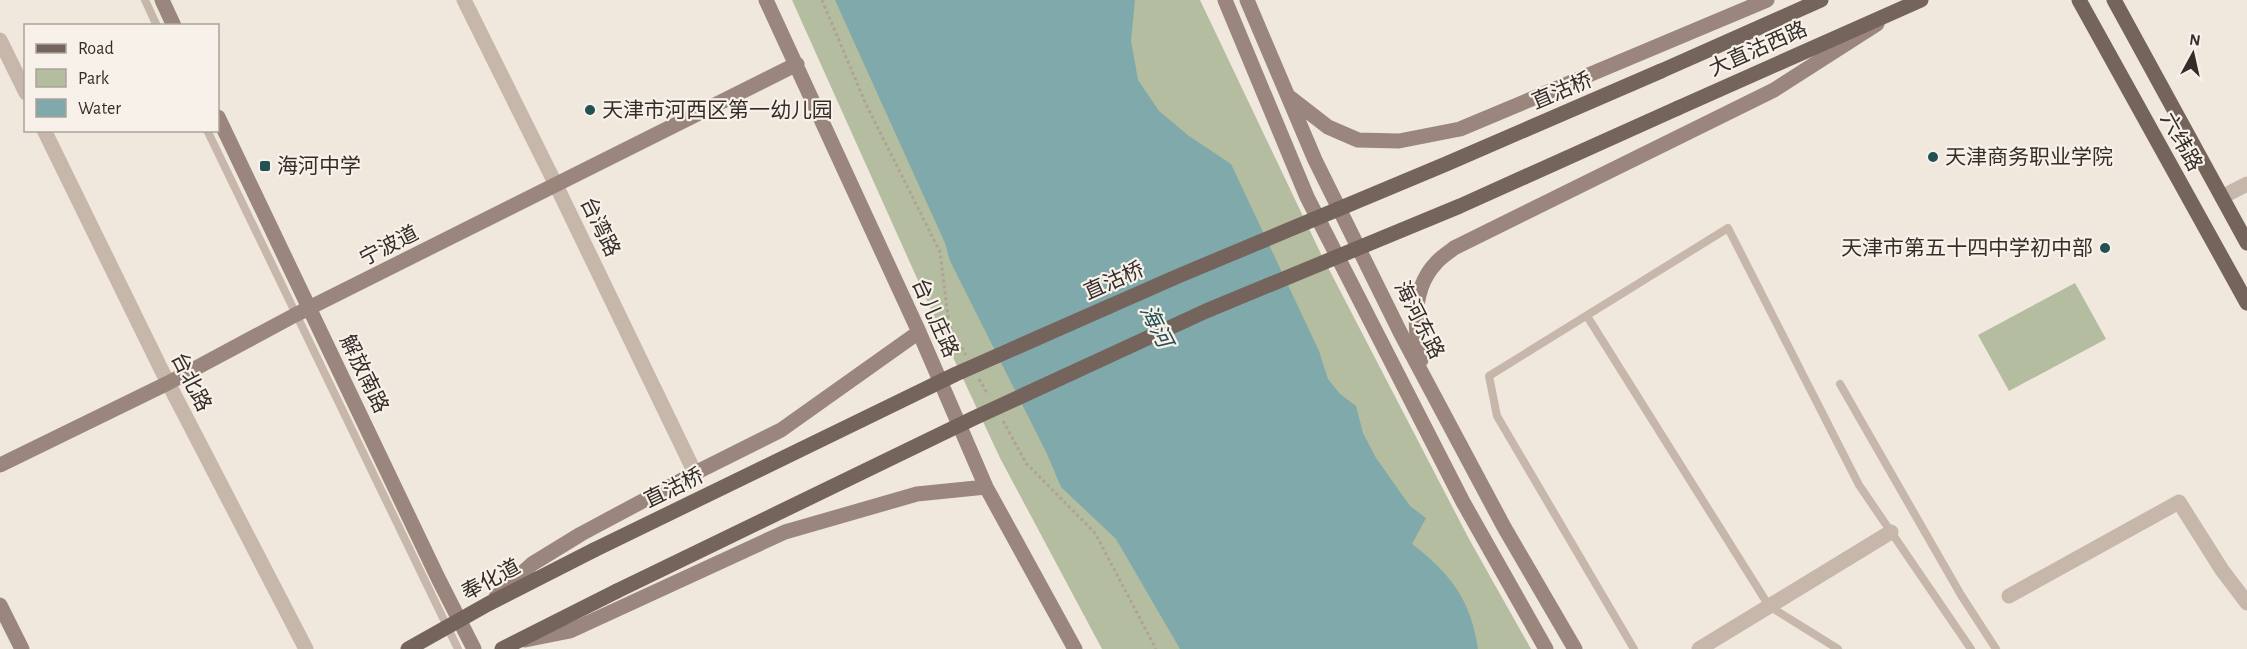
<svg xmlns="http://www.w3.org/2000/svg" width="2247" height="649" font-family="'Alegreya Sans','Noto Sans SC',sans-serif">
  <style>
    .green { fill: #b4bd9f }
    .water { fill: #7fa9aa }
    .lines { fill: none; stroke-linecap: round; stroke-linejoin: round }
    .path { stroke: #b2a195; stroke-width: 3; stroke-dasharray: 3 3; stroke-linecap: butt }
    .lane { stroke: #c7b7aa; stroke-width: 8 }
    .street { stroke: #c7b7aa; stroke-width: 15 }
    .secondary { stroke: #9a867c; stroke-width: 15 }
    .primary { stroke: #75645c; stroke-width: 15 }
    .primary-bridge { stroke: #75645c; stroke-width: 15 }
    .poi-dot { fill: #235052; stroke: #f8f1e9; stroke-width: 2 }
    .labels { text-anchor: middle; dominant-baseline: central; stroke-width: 4.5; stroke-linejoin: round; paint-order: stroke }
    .street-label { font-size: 21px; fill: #352d29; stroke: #f8f1e9 }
    .poi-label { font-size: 21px; fill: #352d29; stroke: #f8f1e9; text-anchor: start }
    .water-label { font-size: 22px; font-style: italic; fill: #235052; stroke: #f8f1e9 }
  </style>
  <rect width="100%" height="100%" fill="#f0e7dd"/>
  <!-- green -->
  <path class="green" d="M 792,0 L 1200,0 L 1321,254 L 1469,539 L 1531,649 L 1102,649 L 1000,458 L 938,325 Z
    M 2075,283 L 2106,339 L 2009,391 L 1978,335 Z"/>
  <!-- water -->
  <path class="water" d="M 835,0 L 1135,0 L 1131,41 L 1138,80 L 1159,111 L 1189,136 L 1231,164 L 1319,351 L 1328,379 L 1340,394 L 1356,406 L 1363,433 L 1376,458 L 1410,506 L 1426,518 L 1412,544 C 1451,574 1471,600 1478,649 L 1180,649 L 1116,539 L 1061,487 L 1047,454 L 950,261 L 945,243 Z"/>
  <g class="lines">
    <!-- path -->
    <path class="path" d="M 822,0 L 865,102 L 940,252 L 949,325 L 966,355
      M 979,379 L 988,395
      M 1003,421 L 1026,463 L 1095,533 L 1156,649"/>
    <!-- lane -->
    <path class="lane" d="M 145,0 L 157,26
      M 207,130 L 458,649
      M 1587,316 L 1769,606 L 1838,649
      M 1840,384 L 1961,595 L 1996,649
      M 1634,649 L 1497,416 L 1489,376 L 1728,228 L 1859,485 L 1971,649"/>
    <!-- street -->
    <path class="street" d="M 464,0 L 556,185 L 695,473
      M 0,40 L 26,93
      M 44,130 L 162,371 L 306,649
      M 2222,197 L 2247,184
      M 2009,596 L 2179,502 L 2222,570 L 2247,603
      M 1699,649 L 1891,532"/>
    <!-- secondary -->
    <path class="secondary" d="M 162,0 L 174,26
      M 766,0 L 919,332 L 986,487 L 1075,649
      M 1225,0 L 1307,197 L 1463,502 L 1546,649
      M 1247,0 L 1315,160 L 1401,334 L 1504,527 L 1575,649
      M 1288,96 L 1328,127 L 1358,140 L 1399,141 L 1460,129 L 1767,0
      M 218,117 L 438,578 L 474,649
      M 1421,360 C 1414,328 1411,289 1436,263 C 1441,257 1448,253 1454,248 L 1774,90 L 1877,24
      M 0,465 L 168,383 L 295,315 L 797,64
      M 496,597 L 532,564 L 581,534 L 695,473 L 781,430 L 919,332
      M 0,605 L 22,649
      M 525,640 L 570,631 L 785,532 L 917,494 L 986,487"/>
    <!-- primary -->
    <path class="primary" d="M 2079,0 L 2247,303
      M 2114,0 L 2247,243
      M 1661,71 L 1821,0
      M 1678,108 L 1921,0
      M 408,649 L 488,604 L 594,550
      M 502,649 L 617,591"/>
    <!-- primary-bridge -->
    <path class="primary-bridge" d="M 594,550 L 956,374 L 1176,277 L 1446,164 L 1661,71
      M 617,591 L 974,418 L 1206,311 L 1460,206 L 1678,108"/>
  </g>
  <!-- markers -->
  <g class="poi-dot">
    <circle cx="590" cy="110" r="6"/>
    <circle cx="1933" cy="157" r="6"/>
    <rect x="259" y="160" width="12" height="12" rx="3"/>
    <circle cx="2105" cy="248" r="6"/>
  </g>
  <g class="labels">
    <!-- street labels -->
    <g class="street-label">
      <text transform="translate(1758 49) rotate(-24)">大直沽西路</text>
      <text transform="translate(1562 91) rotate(-23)">直沽桥</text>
      <text transform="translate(2181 142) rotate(61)">六纬路</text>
      <text transform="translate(600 227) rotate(64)">台湾路</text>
      <text transform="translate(389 246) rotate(-27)">宁波道</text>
      <text transform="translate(1114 281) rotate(-24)">直沽桥</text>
      <text transform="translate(935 318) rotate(66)">台儿庄路</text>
      <text transform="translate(1419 320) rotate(63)">海河东路</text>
      <text transform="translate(364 374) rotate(64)">解放南路</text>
      <text transform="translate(191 382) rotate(63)">台北路</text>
      <text transform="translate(674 488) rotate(-26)">直沽桥</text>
      <text transform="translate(491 580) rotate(-28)">奉化道</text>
    </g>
    <!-- poi labels -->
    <g class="poi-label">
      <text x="602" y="110">天津市河西区第一幼儿园</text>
      <text x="1945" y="157">天津商务职业学院</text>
      <text x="277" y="166">海河中学</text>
      <text x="2093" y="248" text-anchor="end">天津市第五十四中学初中部</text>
    </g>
    <!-- water labels -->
    <g class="water-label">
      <text transform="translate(1156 326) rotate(63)">海河</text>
    </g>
  </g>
  <!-- legend -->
  <rect x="24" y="24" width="195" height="108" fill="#f8f1e9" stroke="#aaa39c" stroke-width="1.5"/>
  <rect x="36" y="44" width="30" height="9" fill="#75645c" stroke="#aaa39c" stroke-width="1.5"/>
  <text x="78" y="54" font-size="18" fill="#352d29">Road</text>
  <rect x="36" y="69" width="30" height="18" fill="#b4bd9f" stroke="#aaa39c" stroke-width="1.5"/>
  <text x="78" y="84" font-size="18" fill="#352d29">Park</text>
  <rect x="36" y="99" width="30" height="18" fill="#7fa9aa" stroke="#aaa39c" stroke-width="1.5"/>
  <text x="78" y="114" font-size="18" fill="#352d29">Water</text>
  <!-- north arrow -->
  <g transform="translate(2193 54) rotate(8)" stroke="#f8f1e9" stroke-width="4.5" paint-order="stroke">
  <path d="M0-4.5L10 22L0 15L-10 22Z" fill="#352d29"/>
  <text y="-9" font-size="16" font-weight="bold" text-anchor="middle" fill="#352d29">N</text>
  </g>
</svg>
